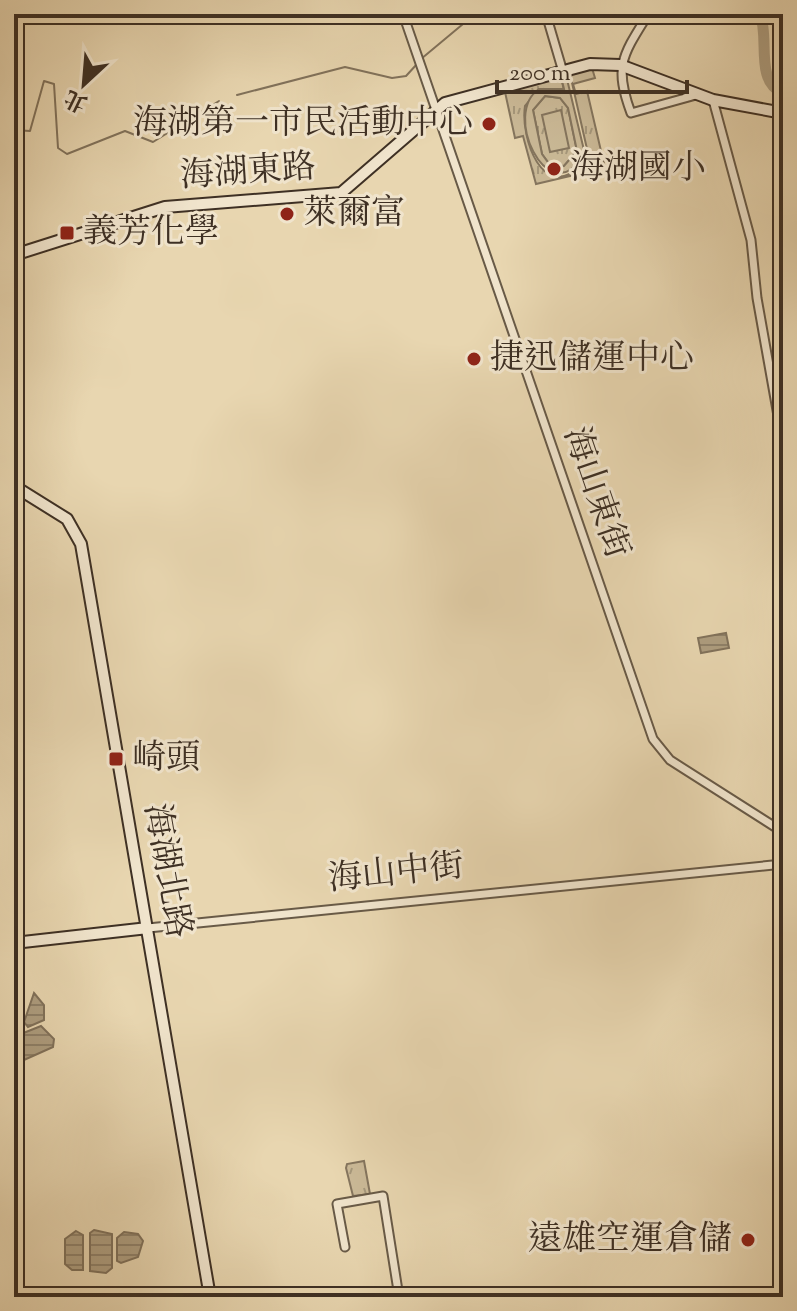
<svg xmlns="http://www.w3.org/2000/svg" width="797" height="1311" font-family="'Sorts Mill Goudy','Noto Serif TC',serif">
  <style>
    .grass { fill: url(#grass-tufts); stroke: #84755e; stroke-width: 2 }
    .pitch { fill: #cbba98; stroke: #84755e; stroke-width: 2; fill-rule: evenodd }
    .water { fill: url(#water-rules); stroke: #81725b; stroke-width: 2 }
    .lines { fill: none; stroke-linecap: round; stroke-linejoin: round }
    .stream { stroke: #81725b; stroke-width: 2 }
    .river { stroke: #ae9e80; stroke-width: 11 }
    .street-casing { stroke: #685a47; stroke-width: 11 }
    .secondary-casing { stroke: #3e3024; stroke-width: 14 }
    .street { stroke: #f0e4cc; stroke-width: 7 }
    .secondary { stroke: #f0e4cc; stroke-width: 10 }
    .poi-dot { fill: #8f2418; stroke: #f0e4cc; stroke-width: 3 }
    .labels { text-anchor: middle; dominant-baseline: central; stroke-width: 6; stroke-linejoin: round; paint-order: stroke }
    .poi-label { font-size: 34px; fill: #3e3024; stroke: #f0e4cc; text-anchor: start }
    .street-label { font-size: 34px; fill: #3e3024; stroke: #f0e4cc }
  </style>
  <defs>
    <pattern id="grass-tufts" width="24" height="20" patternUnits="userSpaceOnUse" patternTransform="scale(2)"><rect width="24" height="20" fill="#cbba98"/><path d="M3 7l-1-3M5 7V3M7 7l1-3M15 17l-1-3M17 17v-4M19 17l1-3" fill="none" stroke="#a6987c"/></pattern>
    <pattern id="water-rules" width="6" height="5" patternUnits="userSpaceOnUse" patternTransform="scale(2)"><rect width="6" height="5" fill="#ae9e80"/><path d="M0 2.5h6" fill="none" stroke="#8f8169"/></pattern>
  </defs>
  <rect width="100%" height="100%" fill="#e8d6b0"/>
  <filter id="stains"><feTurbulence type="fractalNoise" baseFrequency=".0025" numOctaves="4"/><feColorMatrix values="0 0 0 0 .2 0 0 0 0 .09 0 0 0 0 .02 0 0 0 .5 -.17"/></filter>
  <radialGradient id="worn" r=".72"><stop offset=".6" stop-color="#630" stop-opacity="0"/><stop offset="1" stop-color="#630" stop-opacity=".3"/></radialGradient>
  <!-- grass -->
  <path class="grass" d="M 592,68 L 595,78 L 573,84 L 576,94 L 587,91 L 605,168 L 592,171 L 570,74 Z
    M 561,77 L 564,90 L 539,89 L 525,106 C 520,137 543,205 582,164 L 583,173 L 536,184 L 523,136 L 515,138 L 505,92 Z
    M 545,96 L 560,98 L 568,108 L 577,151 L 564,166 L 550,165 L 542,154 L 533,110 Z
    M 364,1161 L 370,1194 L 353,1196 L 346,1168 L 347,1164 Z"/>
  <!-- pitch -->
  <path class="pitch" d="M 566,75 L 589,171 L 583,173 L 580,160 C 547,207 502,114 539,89 L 564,89 L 561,77 ZM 545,96 L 560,98 L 568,108 L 577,151 L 564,166 L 550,165 L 542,154 L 533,110 Z
    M 561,110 L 569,148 L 550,152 L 542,115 Z"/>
  <!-- water -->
  <path class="water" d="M 726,633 L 729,648 L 701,653 L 698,638 Z
    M 34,993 L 44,1005 L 44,1020 L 28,1027 L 24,1022 Z
    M 41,1026 L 54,1039 L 53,1047 L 24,1060 L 21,1034 Z
    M 94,1230 L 112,1234 L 112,1268 L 106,1273 L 90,1271 L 90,1233 Z
    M 76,1231 L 83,1235 L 83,1270 L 72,1270 L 65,1264 L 65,1239 Z
    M 124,1232 L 138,1234 L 143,1241 L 138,1257 L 121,1263 L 117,1261 L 117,1238 Z"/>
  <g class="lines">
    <!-- stream -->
    <path class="stream" d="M 421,59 L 463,24 L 494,14
      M 237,95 L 345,67 L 392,78 L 406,76 L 417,64
      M 14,130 L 30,131 L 44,81 L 54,84 L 58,148 L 67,154 L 125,131 L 153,142 L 219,101"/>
    <!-- river -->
    <path class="river" d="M 656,14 L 667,14
      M 760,14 C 770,38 754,81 783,93"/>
    <!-- street casing -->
    <g class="street-casing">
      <path id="street" d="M 403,14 L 653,739 L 670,760 L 783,832
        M 546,14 L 563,72
        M 647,16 C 622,56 614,67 631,113 L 696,95
        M 713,100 L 751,240 L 757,298 L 783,444
        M 148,928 L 783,864
        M 345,1247 L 337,1204 L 383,1196 L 399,1297"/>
    </g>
    <!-- secondary casing -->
    <g class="secondary-casing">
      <path id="secondary" d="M 14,255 L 165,207 L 341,193 L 445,103 L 590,64 L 620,65 L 713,100 L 783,113
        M 14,486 L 67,519 L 81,544 L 210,1297
        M 14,943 L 148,928"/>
    </g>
    <!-- street -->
    <use href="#street" class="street"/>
    <!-- secondary -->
    <use href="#secondary" class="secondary"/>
  </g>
  <!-- markers -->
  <g class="poi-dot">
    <circle cx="489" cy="124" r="8"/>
    <circle cx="554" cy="169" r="8"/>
    <circle cx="287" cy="214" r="8"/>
    <rect x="59" y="225" width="16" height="16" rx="4"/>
    <circle cx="474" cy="359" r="8"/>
    <rect x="108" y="751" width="16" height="16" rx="4"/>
    <circle cx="748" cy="1240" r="8"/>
  </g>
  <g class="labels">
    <!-- poi labels -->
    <g class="poi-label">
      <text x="473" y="124" text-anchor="end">海湖第一市民活動中心</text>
      <text x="570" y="169">海湖國小</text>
      <text x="303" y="214">萊爾富</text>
      <text x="83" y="233">義芳化學</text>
      <text x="490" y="359">捷迅儲運中心</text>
      <text x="132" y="759">崎頭</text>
      <text x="732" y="1240" text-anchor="end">遠雄空運倉儲</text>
    </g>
    <!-- street labels -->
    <g class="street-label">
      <text transform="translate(248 173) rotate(-4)">海湖東路</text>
      <text transform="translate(595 493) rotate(71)">海山東街</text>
      <text transform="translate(166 871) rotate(80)">海湖北路</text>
      <text transform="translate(396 874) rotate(-6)">海山中街</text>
    </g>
  </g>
  <!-- margin -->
  <rect width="797" height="1311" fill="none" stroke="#e8d6b0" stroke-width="48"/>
  <rect x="16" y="16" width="765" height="1279" fill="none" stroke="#3e3024" stroke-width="4"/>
  <rect x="24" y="24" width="749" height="1263" fill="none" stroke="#3e3024" stroke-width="2"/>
  <!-- north arrow -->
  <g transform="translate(84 84) rotate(206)" stroke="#f0e4cc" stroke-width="6" paint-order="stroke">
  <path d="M0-6L14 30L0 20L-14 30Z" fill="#3e3024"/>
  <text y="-12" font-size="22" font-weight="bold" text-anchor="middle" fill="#3e3024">北</text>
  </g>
  <!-- scale -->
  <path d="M497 80v12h190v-12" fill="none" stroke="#3e3024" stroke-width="4"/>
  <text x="509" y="80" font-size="24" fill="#3e3024" stroke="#f0e4cc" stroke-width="6" paint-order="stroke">200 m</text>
  <rect width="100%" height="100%" filter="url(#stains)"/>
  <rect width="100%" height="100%" fill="url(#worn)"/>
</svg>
